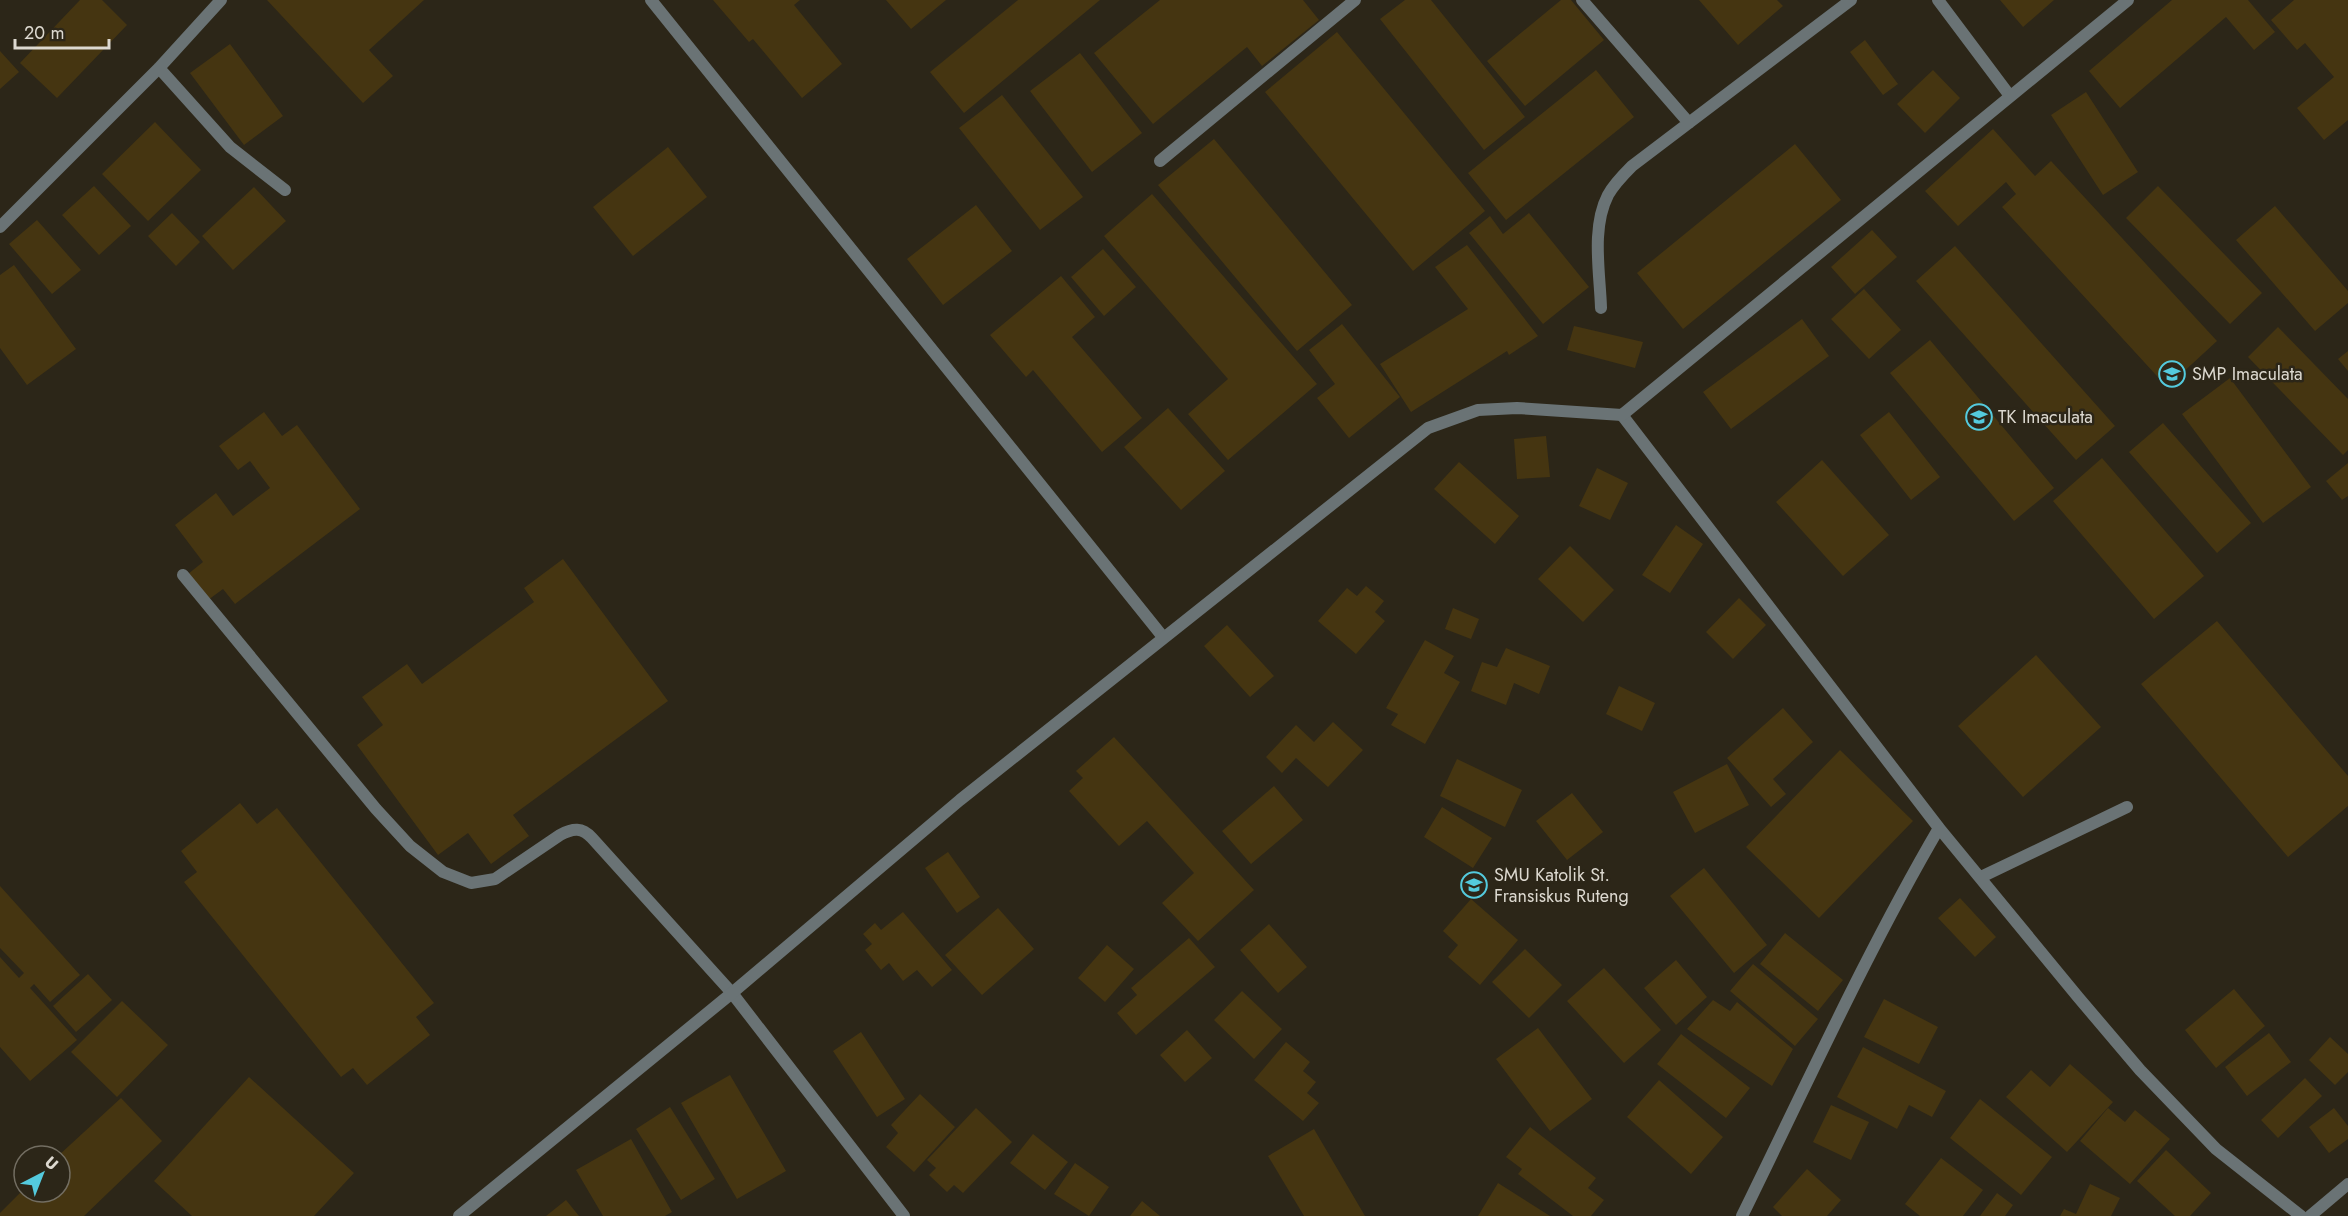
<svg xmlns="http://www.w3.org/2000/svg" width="2348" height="1216" font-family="Jost,sans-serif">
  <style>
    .building { fill: #453511 }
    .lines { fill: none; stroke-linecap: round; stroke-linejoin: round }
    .service { stroke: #6a7375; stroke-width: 12 }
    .minor { stroke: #6a7375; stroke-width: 12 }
    .tertiary { stroke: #6a7375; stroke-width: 12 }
    .labels { text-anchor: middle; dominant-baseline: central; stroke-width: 5; stroke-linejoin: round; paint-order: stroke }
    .poi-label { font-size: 18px; fill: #ddd9d0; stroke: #2c2618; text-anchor: start }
  </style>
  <rect width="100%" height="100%" fill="#2c2618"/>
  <!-- building -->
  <path class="building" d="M 80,0 L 102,0 L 127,25 L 57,98 L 20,63 Z
    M 267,0 L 424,0 L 369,50 L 393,76 L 363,103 Z
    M 713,0 L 800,0 L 794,5 L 842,64 L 802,98 L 753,39 L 749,42 Z
    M 886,0 L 946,0 L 911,29 Z
    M 1018,0 L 1100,0 L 964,113 L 930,72 Z
    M 1160,0 L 1303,0 L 1319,20 L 1262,66 L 1247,47 L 1153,124 L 1094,53 Z
    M 1405,0 L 1431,0 L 1525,117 L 1484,150 L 1380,19 Z
    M 1561,0 L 1571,0 L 1604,40 L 1525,106 L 1487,61 Z
    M 1699,0 L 1777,0 L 1783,6 L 1738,45 Z
    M 2000,0 L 2054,0 L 2023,27 Z
    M 2172,0 L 2248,0 L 2275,32 L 2254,50 L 2226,17 L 2120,108 L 2089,71 Z
    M 2294,0 L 2348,0 L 2348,120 L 2324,140 L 2297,108 L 2334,77 L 2305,43 L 2297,50 L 2271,20 Z
    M 1337,32 L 1485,211 L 1413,271 L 1265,92 Z
    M 1865,40 L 1898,84 L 1883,95 L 1850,52 Z
    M 230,44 L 283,116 L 244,145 L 190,73 Z
    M 0,51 L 19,72 L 0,89 Z
    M 1080,53 L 1142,133 L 1092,172 L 1030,91 Z
    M 1596,70 L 1634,117 L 1506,220 L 1468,173 Z
    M 1933,70 L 1960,98 L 1925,133 L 1897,104 Z
    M 2086,92 L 2138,172 L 2103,195 L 2051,115 Z
    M 1002,95 L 1083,197 L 1040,230 L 959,128 Z
    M 155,122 L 201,170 L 148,221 L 102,174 Z
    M 1993,129 L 2035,176 L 2051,161 L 2217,341 L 2167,387 L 2002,207 L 2016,194 L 2006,182 L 1958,226 L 1925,191 Z
    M 1214,139 L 1352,305 L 1297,351 L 1158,185 Z
    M 1795,144 L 1841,200 L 1683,329 L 1637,273 Z
    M 668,147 L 707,197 L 633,256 L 593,207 Z
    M 94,186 L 131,226 L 99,255 L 62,215 Z
    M 2158,186 L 2262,293 L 2230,324 L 2126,218 Z
    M 254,187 L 286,221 L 233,270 L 202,236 Z
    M 1152,194 L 1317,384 L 1228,460 L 1188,414 L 1228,379 L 1104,236 Z
    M 976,205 L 1012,251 L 943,305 L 907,259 Z
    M 2275,206 L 2348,291 L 2348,303 L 2315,331 L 2236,240 Z
    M 172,213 L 200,242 L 176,266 L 148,236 Z
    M 1529,213 L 1589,287 L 1543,324 L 1469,233 L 1490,216 L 1503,234 Z
    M 37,220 L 81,270 L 52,294 L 9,244 Z
    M 1872,230 L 1897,257 L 1855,294 L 1831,267 Z
    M 1467,245 L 1538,336 L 1509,355 L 1507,351 L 1411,412 L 1380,364 L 1468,309 L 1435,267 Z
    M 1955,246 L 2115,426 L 2076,460 L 1916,281 Z
    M 1103,249 L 1136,287 L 1104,316 L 1071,277 Z
    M 14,265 L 76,349 L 27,385 L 0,348 L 0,275 Z
    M 1061,276 L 1095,317 L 1072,337 L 1142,418 L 1102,452 L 1033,370 L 1026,377 L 990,335 Z
    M 1864,289 L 1901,330 L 1869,359 L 1831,319 Z
    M 1802,319 L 1829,356 L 1731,429 L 1703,392 Z
    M 1342,324 L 1400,397 L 1349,438 L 1317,398 L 1335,384 L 1309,350 Z
    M 1574,326 L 1643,342 L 1635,368 L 1567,350 Z
    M 2278,327 L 2348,399 L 2348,450 L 2343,455 L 2248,357 Z
    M 1930,340 L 2054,488 L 2014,521 L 1890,373 Z
    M 2348,351 L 2348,371 L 2338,359 Z
    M 2230,378 L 2311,487 L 2263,523 L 2182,414 Z
    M 1168,408 L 1225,471 L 1181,510 L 1124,447 Z
    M 264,412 L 282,436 L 297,425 L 360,509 L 235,604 L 223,589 L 208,600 L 188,574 L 203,562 L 175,525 L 216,493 L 233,516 L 270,488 L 250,461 L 238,470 L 219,446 Z
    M 1889,412 L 1940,477 L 1911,500 L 1860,435 Z
    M 2163,423 L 2251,523 L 2217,553 L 2129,452 Z
    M 1546,436 L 1550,477 L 1517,479 L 1514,439 Z
    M 2102,458 L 2204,576 L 2154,619 L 2053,501 Z
    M 1822,460 L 1889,535 L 1843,576 L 1776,502 Z
    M 1459,462 L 1519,516 L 1495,544 L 1434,489 Z
    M 2348,463 L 2348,496 L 2342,500 L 2326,481 Z
    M 1597,468 L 1628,483 L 1610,520 L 1579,506 Z
    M 1676,525 L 1703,544 L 1670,593 L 1642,575 Z
    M 1570,546 L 1614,590 L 1583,622 L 1538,579 Z
    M 563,559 L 668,701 L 513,815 L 529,836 L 491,864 L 468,833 L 438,855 L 357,745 L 383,725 L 362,697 L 407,664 L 422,684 L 534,602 L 524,588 Z
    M 1366,586 L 1384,601 L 1375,612 L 1385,621 L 1356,654 L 1318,621 L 1347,588 L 1357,596 Z
    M 1739,598 L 1766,625 L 1733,659 L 1706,632 Z
    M 1453,608 L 1479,619 L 1471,639 L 1445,629 Z
    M 2217,621 L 2348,776 L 2348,806 L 2288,857 L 2141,684 Z
    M 1227,625 L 1274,676 L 1250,697 L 1204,646 Z
    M 1425,640 L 1454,656 L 1444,673 L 1460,682 L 1425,744 L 1391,725 L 1398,714 L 1386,708 Z
    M 1506,648 L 1550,666 L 1539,694 L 1514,683 L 1506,705 L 1471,691 L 1482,662 L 1497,667 Z
    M 2036,655 L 2101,727 L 2023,797 L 1958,726 Z
    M 1619,686 L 1655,703 L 1642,731 L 1606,714 Z
    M 1783,708 L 1813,742 L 1773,779 L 1786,794 L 1771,807 L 1727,758 Z
    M 1333,722 L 1363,750 L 1328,787 L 1296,758 L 1282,773 L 1266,757 L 1296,725 L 1314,742 Z
    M 1114,737 L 1254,890 L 1198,941 L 1162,903 L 1194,873 L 1147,821 L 1119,846 L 1069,791 L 1083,778 L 1076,771 Z
    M 1840,750 L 1913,821 L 1819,918 L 1746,847 Z
    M 1457,759 L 1522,790 L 1505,827 L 1440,796 Z
    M 1727,764 L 1749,805 L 1695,833 L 1673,792 Z
    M 1274,786 L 1303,820 L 1251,864 L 1222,831 Z
    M 1572,793 L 1603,832 L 1567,860 L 1536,821 Z
    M 240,803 L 257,824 L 277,808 L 434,1003 L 416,1017 L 430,1035 L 367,1085 L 353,1068 L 341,1077 L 184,882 L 197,872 L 181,851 Z
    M 1442,807 L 1492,838 L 1473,868 L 1424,837 Z
    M 948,852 L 980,897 L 957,913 L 925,868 Z
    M 1704,868 L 1767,945 L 1734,973 L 1670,896 Z
    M 0,886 L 80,975 L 50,1002 L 34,984 L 30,988 L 77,1040 L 30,1081 L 0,1047 L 0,957 L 19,978 L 24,973 L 0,948 Z
    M 1960,898 L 1996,937 L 1975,957 L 1938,918 Z
    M 1471,899 L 1518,940 L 1480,985 L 1448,957 L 1458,945 L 1443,931 Z
    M 998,908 L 1034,949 L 982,995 L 945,955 Z
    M 903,912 L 952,970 L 932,987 L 917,970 L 903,981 L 889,963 L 881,970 L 865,950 L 872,944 L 863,934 L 875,923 L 881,930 Z
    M 1269,924 L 1307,967 L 1278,993 L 1240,950 Z
    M 1785,933 L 1843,980 L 1818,1011 L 1760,964 Z
    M 1189,938 L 1215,967 L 1136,1035 L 1117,1013 L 1137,995 L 1131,988 Z
    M 1107,945 L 1134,969 L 1105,1002 L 1078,978 Z
    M 1525,949 L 1562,985 L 1529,1018 L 1492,982 Z
    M 1676,960 L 1707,997 L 1676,1025 L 1644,988 Z
    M 1753,964 L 1818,1019 L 1795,1046 L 1730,991 Z
    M 1604,968 L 1661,1030 L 1624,1063 L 1567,1001 Z
    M 88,974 L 112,1000 L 76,1032 L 53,1006 Z
    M 2234,989 L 2265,1026 L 2216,1068 L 2185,1030 Z
    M 1242,991 L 1282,1029 L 1254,1059 L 1214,1020 Z
    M 1884,999 L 1938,1027 L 1919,1064 L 1864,1037 Z
    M 1713,1000 L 1730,1011 L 1737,1002 L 1793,1049 L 1772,1086 L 1687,1029 Z
    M 122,1001 L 168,1045 L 117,1097 L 71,1052 Z
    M 1538,1028 L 1592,1099 L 1550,1131 L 1496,1059 Z
    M 1187,1030 L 1212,1058 L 1185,1082 L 1160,1055 Z
    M 861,1032 L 905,1099 L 877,1117 L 833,1051 Z
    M 2269,1033 L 2291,1062 L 2247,1096 L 2225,1067 Z
    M 1681,1034 L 1750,1088 L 1726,1118 L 1657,1064 Z
    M 2330,1037 L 2348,1054 L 2348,1072 L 2335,1085 L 2309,1060 Z
    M 1286,1042 L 1310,1062 L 1303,1071 L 1316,1082 L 1307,1093 L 1319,1103 L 1303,1121 L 1254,1080 Z
    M 1863,1047 L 1946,1091 L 1932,1117 L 1909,1105 L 1897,1129 L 1837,1097 Z
    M 2070,1064 L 2113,1102 L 2067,1152 L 2006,1097 L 2031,1070 L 2050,1087 Z
    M 730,1075 L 786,1171 L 737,1199 L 681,1103 Z
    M 249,1077 L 354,1173 L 314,1216 L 192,1216 L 154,1181 Z
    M 2305,1078 L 2322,1096 L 2278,1138 L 2261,1120 Z
    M 1659,1080 L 1723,1137 L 1691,1174 L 1627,1117 Z
    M 920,1094 L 955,1127 L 914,1172 L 886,1147 L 898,1133 L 891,1125 Z
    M 121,1098 L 162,1141 L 84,1216 L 0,1216 L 0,1213 L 24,1189 L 24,1192 L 60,1192 L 60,1156 L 58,1156 Z
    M 1980,1099 L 2052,1157 L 2021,1195 L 1950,1138 Z
    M 1831,1105 L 1869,1122 L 1851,1160 L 1813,1142 Z
    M 670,1107 L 715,1179 L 681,1200 L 636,1129 Z
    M 976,1108 L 1012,1142 L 963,1193 L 954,1185 L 947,1192 L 929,1175 L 936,1168 L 927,1160 Z
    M 2108,1108 L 2125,1122 L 2135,1110 L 2170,1139 L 2130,1184 L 2080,1141 Z
    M 2334,1108 L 2348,1126 L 2348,1139 L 2329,1153 L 2309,1127 Z
    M 1530,1127 L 1596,1178 L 1588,1188 L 1604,1200 L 1591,1216 L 1573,1216 L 1518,1174 L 1522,1169 L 1506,1157 Z
    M 1314,1129 L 1365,1216 L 1304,1216 L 1268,1156 Z
    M 1033,1134 L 1068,1162 L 1045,1190 L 1010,1163 Z
    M 631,1139 L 672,1212 L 665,1216 L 603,1216 L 576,1170 Z
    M 2166,1150 L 2211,1193 L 2190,1216 L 2175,1216 L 2137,1181 Z
    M 1941,1158 L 1983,1190 L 1963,1216 L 1920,1216 L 1905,1204 Z
    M 1075,1163 L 1109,1187 L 1089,1216 L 1054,1194 Z
    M 1807,1169 L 1841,1200 L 1827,1216 L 1782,1216 L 1773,1207 Z
    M 1498,1183 L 1550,1216 L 1478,1216 Z
    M 2090,1184 L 2120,1198 L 2111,1216 L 2060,1216 L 2064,1209 L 2076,1214 Z
    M 1997,1193 L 2013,1205 L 2005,1216 L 1980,1216 Z
    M 566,1200 L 579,1216 L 546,1216 Z
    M 1142,1201 L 1160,1216 L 1130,1216 Z"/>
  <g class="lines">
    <!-- service -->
    <path class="service" d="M 1582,0 L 1689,123
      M 1938,0 L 2010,96
      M 1160,161 L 1355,0
      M 1601,308 C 1600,273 1591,228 1608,195 C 1614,184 1623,175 1632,166 L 1851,0
      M 183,575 L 376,809 L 410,846 L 443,872 L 471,883 L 495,879 L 560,835 C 573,828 582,827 592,838 L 732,993"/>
    <!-- minor -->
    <path class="minor" d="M 651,0 L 1163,637
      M 159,68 L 230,147 L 285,190
      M 0,227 L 159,68 L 221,0
      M 1622,415 L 1939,828 L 2078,997 L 2140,1070 L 2216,1149 L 2301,1216
      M 1981,877 L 2127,807
      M 732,993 L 904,1216
      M 1742,1216 C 1806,1086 1866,953 1939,828
      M 2310,1216 L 2348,1184"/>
    <!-- tertiary -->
    <path class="tertiary" d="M 459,1216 L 732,993 L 960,800 L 1428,428 L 1478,410 L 1517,408 L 1622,415 L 2128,0"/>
  </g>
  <!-- icons -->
  <defs>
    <g id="school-ring" transform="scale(1.35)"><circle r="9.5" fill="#2c2618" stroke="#54cadd" stroke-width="1.5"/><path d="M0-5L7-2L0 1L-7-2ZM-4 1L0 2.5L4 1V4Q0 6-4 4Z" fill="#54cadd"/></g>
  </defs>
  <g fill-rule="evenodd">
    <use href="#school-ring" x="2172" y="374"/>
    <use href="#school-ring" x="1979" y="417"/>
    <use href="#school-ring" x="1474" y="885"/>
  </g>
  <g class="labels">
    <!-- poi labels -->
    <g class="poi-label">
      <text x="2192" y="374">SMP Imaculata</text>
      <text x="1998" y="417">TK Imaculata</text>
      <text x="1494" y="875">SMU Katolik St.<tspan x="1494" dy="21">Fransiskus Ruteng</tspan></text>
    </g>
  </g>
  <!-- north arrow -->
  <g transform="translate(42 1174) rotate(42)"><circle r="28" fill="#2c2618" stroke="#736e62" stroke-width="1.5"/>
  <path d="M0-4.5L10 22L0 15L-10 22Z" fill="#54cadd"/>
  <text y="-9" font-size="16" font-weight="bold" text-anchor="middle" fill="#ddd9d0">U</text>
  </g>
  <!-- scale -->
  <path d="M15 39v9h94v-9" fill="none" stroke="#ddd9d0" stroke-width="3"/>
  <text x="24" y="39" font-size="18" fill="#ddd9d0" stroke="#2c2618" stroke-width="4.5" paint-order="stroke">20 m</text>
</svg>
